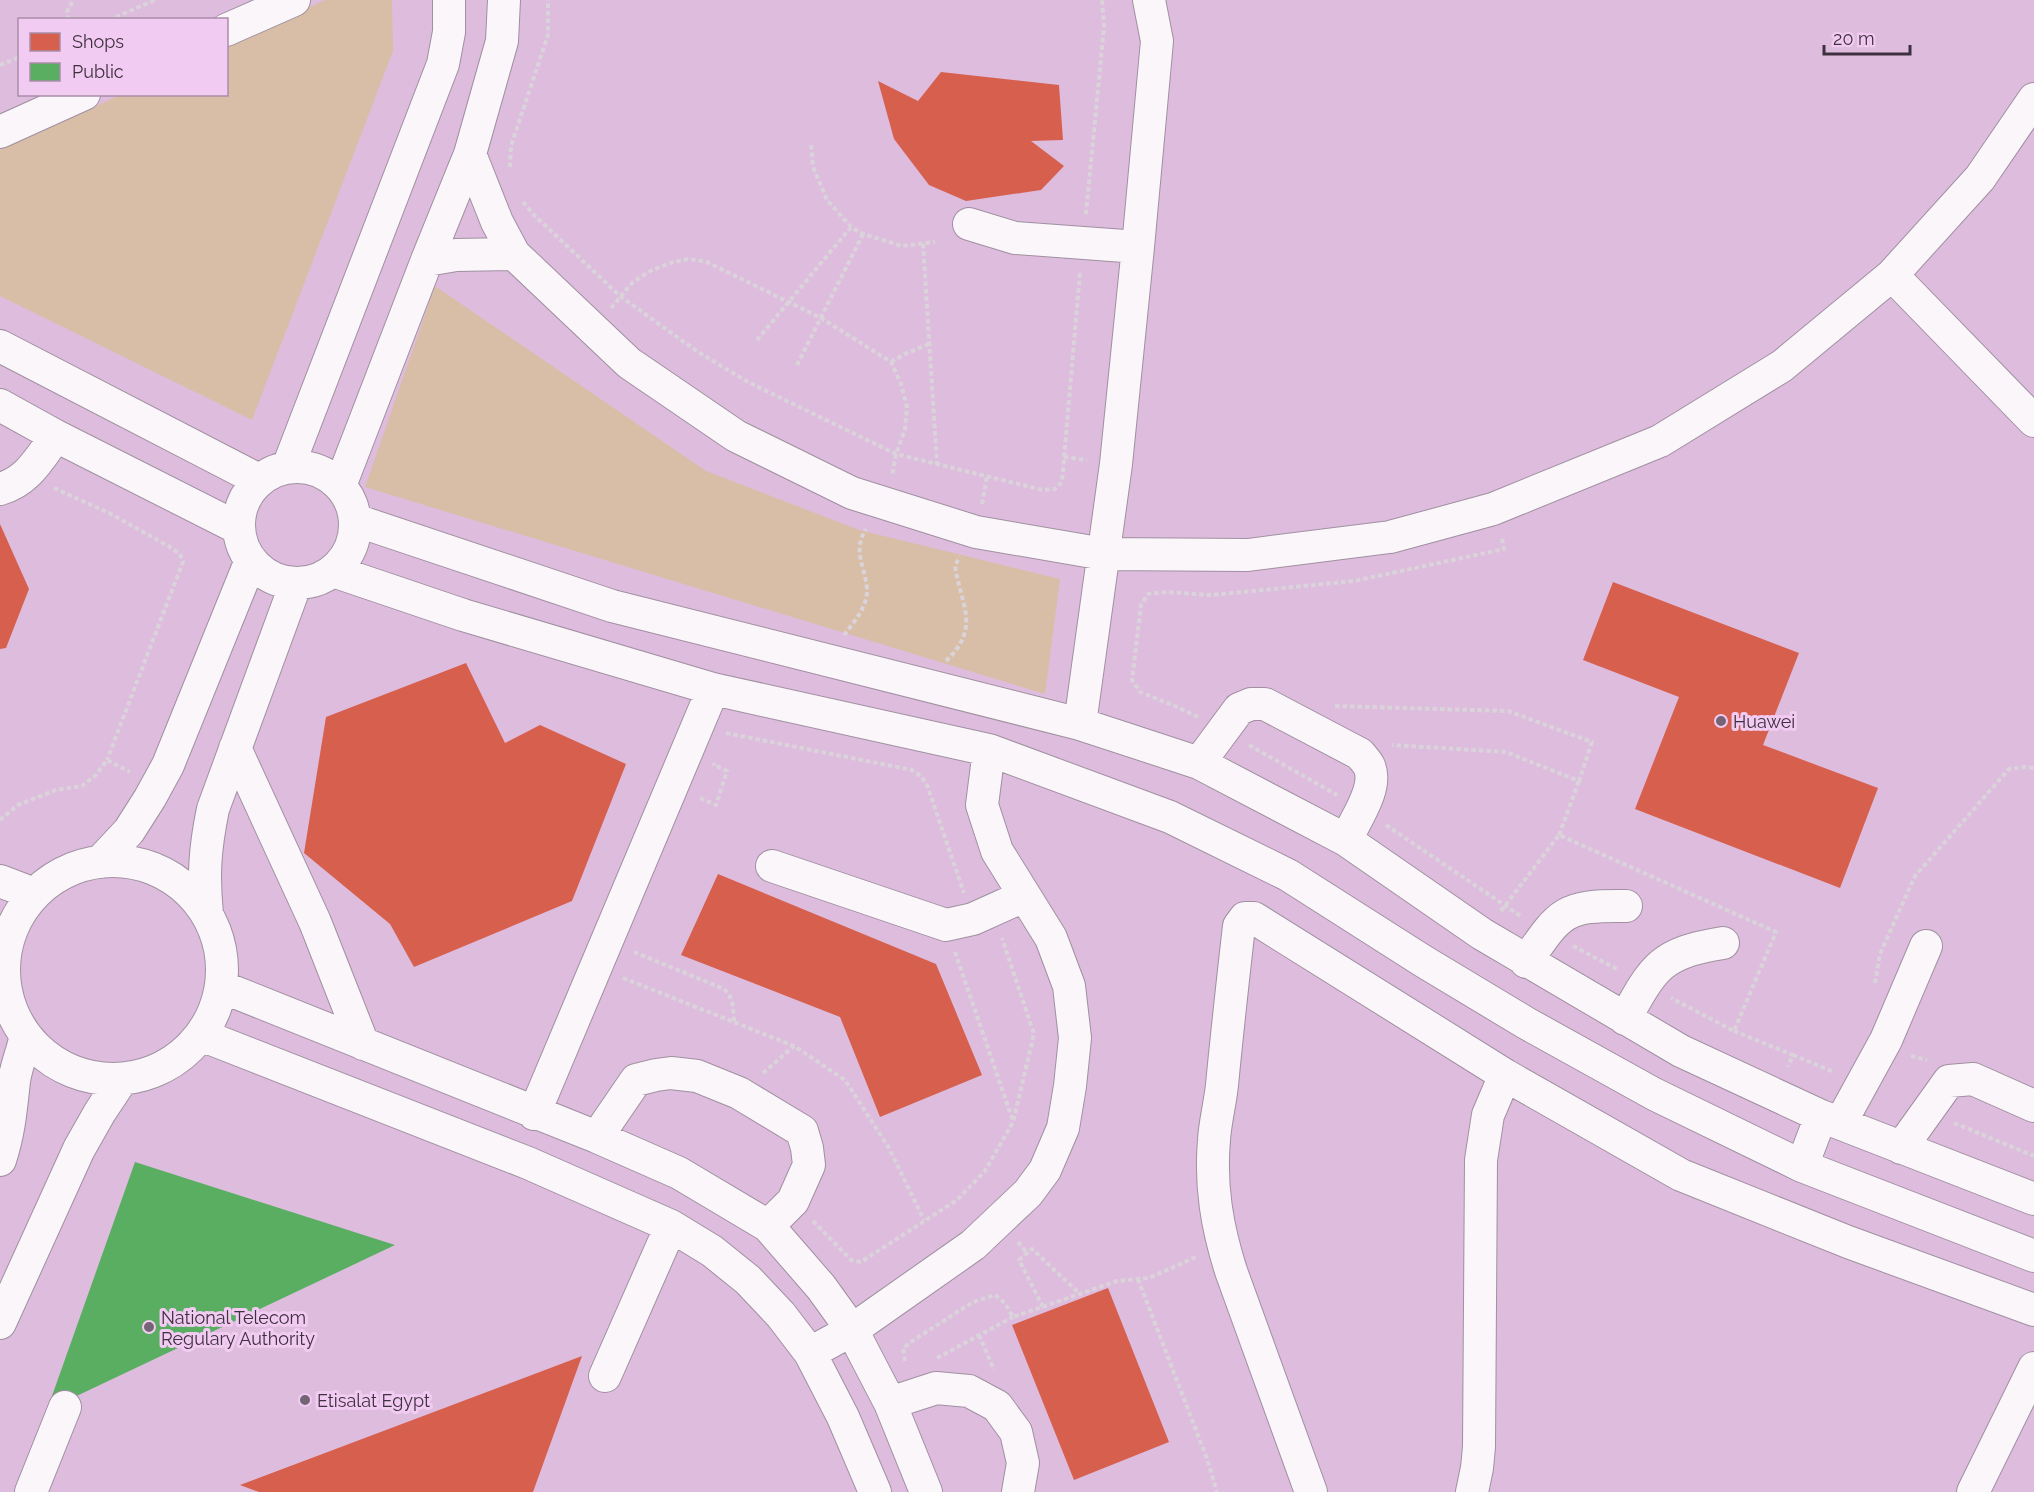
<svg xmlns="http://www.w3.org/2000/svg" width="2034" height="1492" font-family="Raleway,sans-serif">
  <style>
    .built { fill: #debcde; fill-rule: evenodd }
    .green { fill: #d8bea6 }
    .shops { fill: #d6604d }
    .public { fill: #5aae61 }
    .lines { fill: none; stroke-linecap: round; stroke-linejoin: round }
    .minor-casing { stroke: #a090a0; stroke-width: 34 }
    .path { stroke: #dad4da; stroke-width: 4; stroke-dasharray: 4.5 3; stroke-linecap: butt }
    .minor { stroke: #faf6fa; stroke-width: 32 }
    .poi-dot { fill: #756475; stroke: #f1cbf1; stroke-width: 2 }
    .labels { text-anchor: middle; dominant-baseline: central; stroke-width: 6; stroke-linejoin: round; paint-order: stroke }
    .poi-label { font-size: 18px; fill: #3e303e; stroke: #f1cbf1; text-anchor: start }
  </style>
  <rect width="100%" height="100%" fill="#dcc6dc"/>
  <!-- built -->
  <path class="built" d="M 0,0 L 2034,0 L 2034,1492 L 0,1492 ZM 20,20 L 226,20 L 226,94 L 20,94 Z"/>
  <!-- green -->
  <path class="green" d="M 325,0 L 392,0 L 393,51 L 252,420 L 0,296 L 0,150 L 120,95 L 226,94 L 227,46 Z
    M 435,286 L 706,471 L 859,530 L 1060,579 L 1045,694 L 365,487 Z"/>
  <!-- shops -->
  <path class="shops" d="M 941,72 L 1059,85 L 1063,140 L 1031,141 L 1064,166 L 1041,190 L 966,201 L 929,185 L 894,139 L 878,81 L 918,101 Z
    M 0,524 L 29,589 L 6,648 L 0,649 Z
    M 1613,582 L 1799,653 L 1763,745 L 1878,788 L 1840,888 L 1635,809 L 1679,697 L 1583,660 Z
    M 466,663 L 505,743 L 540,725 L 626,764 L 572,901 L 414,967 L 390,924 L 304,853 L 326,717 Z
    M 718,874 L 936,964 L 982,1075 L 880,1117 L 840,1017 L 681,955 Z
    M 1108,1288 L 1169,1442 L 1074,1480 L 1012,1325 Z
    M 582,1356 L 533,1492 L 259,1492 L 240,1485 Z"/>
  <!-- public -->
  <path class="public" d="M 135,1162 L 395,1245 L 47,1410 Z"/>
  <g class="lines">
    <!-- minor casing -->
    <g class="minor-casing">
      <path id="minor" d="M 226,30 L 294,0
        M 0,132 L 84,94
        M 470,154 L 497,222 L 514,254 L 629,363 L 736,436 L 852,493 L 976,532 L 1104,554 L 1248,555 L 1390,537 L 1493,509 L 1660,441 L 1782,366 L 1892,275 L 1980,178 L 2034,99
        M 969,224 L 1015,238 L 1138,247
        M 427,260 L 456,255 L 514,254
        M 1892,275 L 2034,421
        M 0,346 L 259,480
        M 0,405 L 56,436 L 238,528
        M239 525a58 58 0 1 1 116 0a58 58 0 1 1-116 0Z
        M 288,467 L 443,64 L 449,32 L 449,0
        M 340,486 L 427,260 L 470,154 L 502,41 L 504,0
        M 0,489 C 28,481 39,459 56,436
        M 355,520 L 612,606 L 1080,724 L 1199,763 L 1346,840 L 1482,934 L 1681,1051 L 1821,1116 L 2034,1199
        M 333,571 L 463,615 L 713,689 L 989,750 L 1170,817 L 1288,875 L 1423,961 L 1526,1023 L 1654,1094 L 1802,1166 L 2034,1256
        M 1080,724 L 1116,464 L 1138,247 L 1157,41 L 1149,0
        M 235,748 L 315,922 L 363,1044
        M 1199,763 L 1239,709 L 1251,704 L 1265,704 L 1360,754 C 1363,758 1367,762 1369,766 C 1379,787 1355,820 1346,840
        M4 970a109 109 0 1 1 218 0a109 109 0 1 1-218 0Z
        M 100,862 L 129,831 L 150,798 L 168,765 L 251,560
        M 772,866 L 946,925 L 973,919 L 1024,896
        M 0,881 L 34,894
        M 207,914 C 203,874 205,848 213,809 L 296,583
        M 1526,962 C 1560,912 1564,905 1626,906
        M 222,987 L 597,1137 L 679,1173 L 768,1226 L 821,1287 L 852,1330 L 890,1403 L 926,1492
        M 1625,1019 C 1654,966 1661,953 1723,943
        M 201,1035 L 528,1163 L 671,1226 L 712,1251 L 748,1280 L 781,1315 L 810,1353 L 843,1417 L 875,1492
        M 534,1114 L 713,689
        M 1841,1122 L 1886,1040 L 1926,946
        M 597,1137 L 636,1080 L 656,1075 L 671,1073 L 697,1076 L 739,1093 L 802,1131 L 807,1148 L 809,1165 L 793,1201 L 768,1226
        M 1901,1148 L 1949,1081 L 1973,1079 L 2034,1106
        M 0,1160 C 9,1133 11,1109 14,1081 C 16,1067 22,1053 25,1039
        M 1802,1166 L 1821,1116
        M 0,1323 L 79,1149 L 100,1112 L 122,1079
        M 810,1353 L 852,1330 L 973,1245 L 1028,1193 L 1045,1170 L 1063,1128 L 1070,1086 L 1075,1038 L 1069,986 L 1051,938 L 997,851 L 982,805 L 989,750
        M 605,1376 L 671,1226
        M 890,1403 L 936,1388 L 969,1391 L 997,1406 L 1016,1432 L 1023,1463 L 1018,1492
        M 31,1492 L 65,1407
        M 1311,1492 L 1231,1271 C 1217,1227 1210,1186 1214,1140 C 1215,1122 1220,1104 1222,1085 C 1227,1032 1233,979 1239,926 L 1245,918 L 1254,918 L 1505,1075 L 1681,1175 L 1848,1242 L 2034,1310
        M 1472,1492 L 1477,1468 L 1479,1447 L 1481,1160 L 1488,1115 L 1505,1075
        M 1973,1492 L 2034,1368"/>
    </g>
    <!-- path -->
    <path class="path" d="M 68,20 L 67,12 L 73,0
      M 109,20 L 155,0
      M 0,65 L 20,57
      M 811,145 L 813,167 L 827,200 L 851,227 L 863,234 L 902,246 L 935,242
      M 510,167 L 511,146 L 548,35 L 548,0
      M 523,202 L 534,215 L 620,296 L 698,352 L 748,382 L 896,454 L 1043,490 L 1055,489 L 1062,482 L 1080,272
      M 1086,214 L 1104,26 L 1102,0
      M 923,244 L 937,464
      M 611,308 L 633,282 L 652,270 L 673,262 L 689,259 L 707,262 L 821,318 L 891,362 L 901,384 L 907,407 L 905,429 L 896,454 L 892,476
      M 757,340 L 851,227
      M 891,362 L 905,354 L 929,344
      M 797,365 L 863,234
      M 1064,457 L 1087,460
      M 54,488 L 111,514 L 170,547 L 180,554 L 183,562 L 107,760
      M 982,504 L 987,476
      M 844,635 C 854,622 868,606 867,589 C 865,565 852,552 866,529
      M 946,661 C 982,627 960,604 955,565 L 960,557
      M 1335,706 L 1508,711 L 1592,742 L 1579,781 L 1506,752 L 1392,745
      M 1198,717 L 1175,706 L 1140,692 L 1132,680 L 1141,605 L 1148,594 L 1166,592 L 1212,595 L 1354,581 L 1504,549 L 1502,538
      M 726,733 L 912,770 L 921,776 L 927,785 L 964,893
      M 1249,745 L 1337,795
      M 700,798 L 716,805 L 727,771 L 714,765 L 715,763
      M 0,820 L 18,805 L 56,790 L 82,786 L 96,775 L 107,760 L 130,772
      M 1386,825 L 1522,917
      M 1559,835 L 1579,781
      M 1501,911 L 1559,835 L 1776,932 L 1734,1031 L 1671,998
      M 1573,946 L 1619,970
      M 634,952 L 724,989 C 734,998 733,1009 734,1022
      M 955,952 L 1013,1121
      M 623,978 L 794,1046 L 845,1080 L 889,1148 L 924,1220
      M 1875,983 L 1880,954 L 1915,876 L 2009,769 L 2025,767 L 2034,768
      M 1734,1031 L 1793,1055 L 1788,1067
      M 1793,1055 L 1834,1072
      M 1911,1056 L 1927,1060
      M 763,1073 L 794,1046
      M 1954,1123 L 2034,1156
      M 813,1221 L 851,1260 L 861,1262 L 957,1200 L 985,1171 L 1013,1122 L 1034,1034 L 1002,938
      M 1018,1242 L 1027,1253
      M 1138,1279 L 1207,1459 L 1217,1492
      M 1043,1307 L 1019,1260 L 1032,1249 L 1080,1294
      M 979,1335 L 994,1370
      M 937,1358 L 1013,1317
      M 905,1361 L 903,1349 L 909,1343 L 973,1302 L 995,1295 L 1005,1303 L 1013,1317 L 1117,1281 L 1149,1278 L 1196,1257"/>
    <!-- minor -->
    <use href="#minor" class="minor"/>
  </g>
  <!-- markers -->
  <g class="poi-dot">
    <circle cx="1721" cy="721" r="6"/>
    <circle cx="149" cy="1327" r="6"/>
    <circle cx="305" cy="1400" r="6"/>
  </g>
  <g class="labels">
    <!-- poi labels -->
    <g class="poi-label">
      <text x="1733" y="721">Huawei</text>
      <text x="161" y="1317">National Telecom<tspan x="161" dy="21">Regulary Authority</tspan></text>
      <text x="317" y="1400">Etisalat Egypt</text>
    </g>
  </g>
  <!-- legend -->
  <rect x="18" y="18" width="210" height="78" fill="#f1cbf1" stroke="#a98da9" stroke-width="1.5"/>
  <rect x="30" y="33" width="30" height="18" fill="#d6604d" stroke="#a98da9" stroke-width="1.5"/>
  <text x="72" y="48" font-size="18" fill="#3e303e">Shops</text>
  <rect x="30" y="63" width="30" height="18" fill="#5aae61" stroke="#a98da9" stroke-width="1.5"/>
  <text x="72" y="78" font-size="18" fill="#3e303e">Public</text>
  <!-- scale -->
  <path d="M1824 45v9h86v-9" fill="none" stroke="#3e303e" stroke-width="3"/>
  <text x="1833" y="45" font-size="18" fill="#3e303e" stroke="#f1cbf1" stroke-width="4.5" paint-order="stroke">20 m</text>
</svg>
